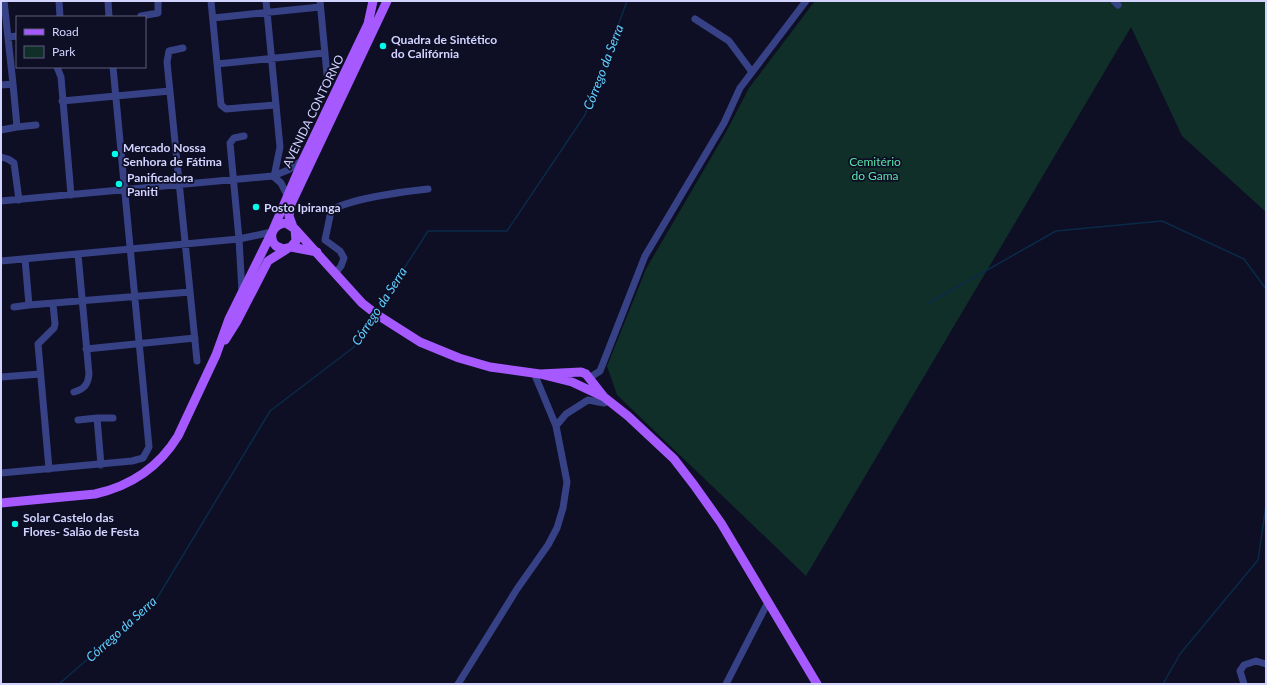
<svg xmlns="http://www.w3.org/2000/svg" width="1267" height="685" font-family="Lato,sans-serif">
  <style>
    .green { fill: #102f29 }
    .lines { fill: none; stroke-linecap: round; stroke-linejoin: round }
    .stream { stroke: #0a2b48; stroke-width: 1.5 }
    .minor { stroke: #374186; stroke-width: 7 }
    .major { stroke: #a559ff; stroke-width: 9 }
    .poi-dot { fill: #00fdeb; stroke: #0e0e25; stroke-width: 1.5 }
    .labels { text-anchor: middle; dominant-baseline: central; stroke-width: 3.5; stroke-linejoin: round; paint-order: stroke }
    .poi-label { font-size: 12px; font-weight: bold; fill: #d2d4ff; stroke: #0e0e25; text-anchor: start }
    .street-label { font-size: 12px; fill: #d2d4ff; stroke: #0e0e25 }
    .park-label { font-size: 12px; fill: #58e4aa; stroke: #0e0e25 }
    .water-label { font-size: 13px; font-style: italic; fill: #60d0ff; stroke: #0e0e25 }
  </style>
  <rect width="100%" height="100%" fill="#0e0e25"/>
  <!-- green -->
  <path class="green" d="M 815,1 L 1266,1 L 1266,212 L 1182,136 L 1131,27 L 806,576 L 617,395 L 607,366 L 646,269 L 726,132 L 749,88 Z"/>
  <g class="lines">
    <!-- stream -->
    <path class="stream" d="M 929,303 L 1056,231 L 1162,221 L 1244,259 L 1266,289
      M 377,311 L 428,231 L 507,231 L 585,115 L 627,1
      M 59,684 L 156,600 L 270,411 L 354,347 L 374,316
      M 1163,684 L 1180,654 L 1258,560 L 1266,505"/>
    <!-- minor -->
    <path class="minor" d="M 59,1 L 60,17
      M 108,1 L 109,17
      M 211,1 L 221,105 L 226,109 L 275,105
      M 266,1 L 280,147 L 274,177
      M 320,1 L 327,75
      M 1114,1 L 1118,5
      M 141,16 L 158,13 L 158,1
      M 213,18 L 320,7
      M 695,19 L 729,41 L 752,72
      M 8,37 L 17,36
      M 183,48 L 169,51 L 167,62 L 197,361
      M 217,64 L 324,53
      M 57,67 L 61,77 L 71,195
      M 13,84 L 17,127 L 36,125
      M 1,85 L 13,84 L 4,1
      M 62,101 L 170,91
      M 1,130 L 17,127
      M 1,157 L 8,159 L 14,163 L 19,200
      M 273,176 L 281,183 L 287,195
      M 1,201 L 273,176 L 288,170 L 303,160
      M 1,261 L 239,239 L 272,232
      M 335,274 L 341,266 L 344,258 L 340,251 L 325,240 L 331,211 C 346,199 407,191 428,189
      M 242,292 L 239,239 L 230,143 L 234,138 L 244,136
      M 29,305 L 190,292
      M 14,307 L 29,305 L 25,259
      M 86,349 L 195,338
      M 1,377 L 40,374
      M 589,378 L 600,371 L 645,256 L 724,123 L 740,88 L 806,1
      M 74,392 C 84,389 88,385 89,374 L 78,254
      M 78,420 L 97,418
      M 556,426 L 566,414 L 588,400 L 604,403 L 608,401
      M 101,465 L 97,418 L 113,418
      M 49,469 L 38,344 L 54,328 L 55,324 L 53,304
      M 1,473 L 132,461 L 143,458 L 149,447 L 113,67
      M 458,684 L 517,589 L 548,545 L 557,528 L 563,508 L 567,482 L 556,426 L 534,373
      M 726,684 L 768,602
      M 1244,684 L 1240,671 L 1244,665 L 1256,661 L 1266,664"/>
    <!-- major -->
    <path class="major" d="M 293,227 L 289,216 L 291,204 L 387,1
      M 295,229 L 362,303 L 376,314 L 420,342 L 459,358 L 490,367 L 540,374 L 572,382 L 604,397
      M 273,230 L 303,160 L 368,24 L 373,1
      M 291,247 L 296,241 L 295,229 L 286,223 C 273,224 267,237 276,246 L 283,249 L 291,247 L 317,252
      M 225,340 L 237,321 L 268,261 L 287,249
      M 540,374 L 581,372 L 586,374 L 604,397 L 628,416 L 674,459 L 694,485 L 721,523 L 817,684
      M 1,503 L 95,494 C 131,486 159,467 178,436 L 216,355 L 229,319 L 272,232"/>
  </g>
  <!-- markers -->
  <g class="poi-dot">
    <circle cx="383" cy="46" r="4"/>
    <circle cx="115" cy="154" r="4"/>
    <circle cx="119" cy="184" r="4"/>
    <circle cx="256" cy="207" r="4"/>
    <circle cx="15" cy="524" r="4"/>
  </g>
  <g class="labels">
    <!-- poi labels -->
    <g class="poi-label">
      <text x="391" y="39">Quadra de Sintético<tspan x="391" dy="14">do Califórnia</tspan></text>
      <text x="123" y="147">Mercado Nossa<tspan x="123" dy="14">Senhora de Fátima</tspan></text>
      <text x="127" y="177">Panificadora<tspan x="127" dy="14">Paniti</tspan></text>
      <text x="264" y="207">Posto Ipiranga</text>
      <text x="23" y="517">Solar Castelo das<tspan x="23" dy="14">Flores- Salão de Festa</tspan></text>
    </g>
    <!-- street labels -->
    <g class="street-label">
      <text transform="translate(313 111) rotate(-64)">AVENIDA CONTORNO</text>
    </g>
    <!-- park labels -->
    <g class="park-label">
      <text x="875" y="161">Cemitério<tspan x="875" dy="14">do Gama</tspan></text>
    </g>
    <!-- water labels -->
    <g class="water-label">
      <text transform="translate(603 67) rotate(-69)">Córrego da Serra</text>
      <text transform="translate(379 306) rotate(-57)">Córrego da Serra</text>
      <text transform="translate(121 629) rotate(-42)">Córrego da Serra</text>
    </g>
  </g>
  <!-- border -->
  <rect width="1267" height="685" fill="none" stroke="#d2d4ff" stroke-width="4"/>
  <!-- legend -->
  <rect x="16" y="16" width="130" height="52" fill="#0e0e25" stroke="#5c5d7c"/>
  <rect x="24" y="29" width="20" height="6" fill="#a559ff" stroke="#5c5d7c"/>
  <text x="52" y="36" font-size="12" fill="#d2d4ff">Road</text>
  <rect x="24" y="46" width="20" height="12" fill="#102f29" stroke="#5c5d7c"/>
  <text x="52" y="56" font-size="12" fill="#d2d4ff">Park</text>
</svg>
